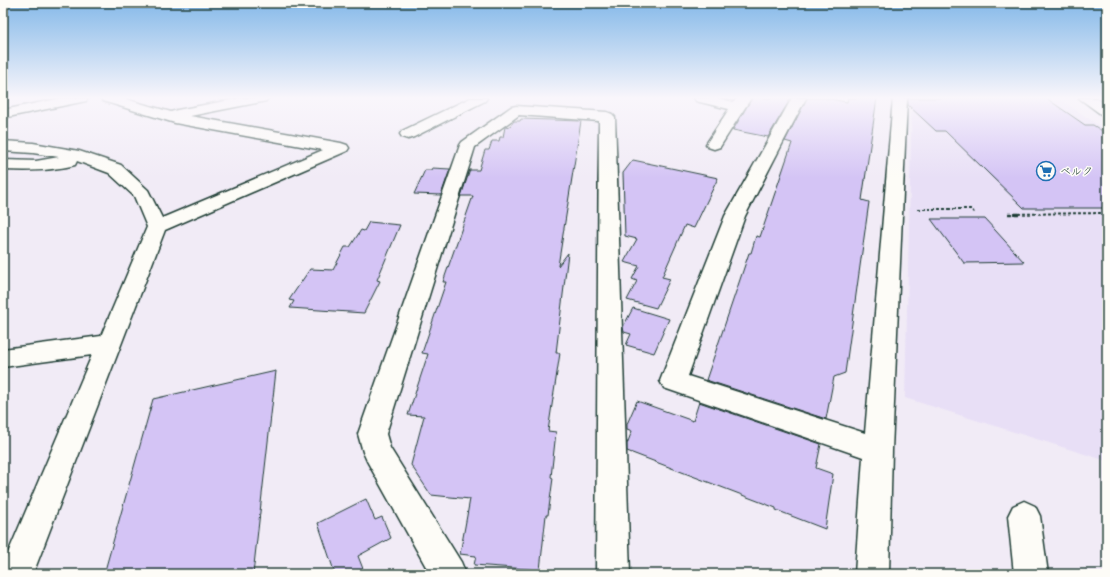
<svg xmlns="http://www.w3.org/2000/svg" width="1110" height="577" font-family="'Architects Daughter','Klee One',sans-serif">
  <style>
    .built { fill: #e8dff6 }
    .building { fill: #d4c4f5; stroke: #1f3d34 }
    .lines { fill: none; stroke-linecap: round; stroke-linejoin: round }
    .minor-casing { stroke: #1f3d34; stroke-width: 3 }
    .path-far1 { stroke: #1f3d34; stroke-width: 2; stroke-dasharray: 3 2; stroke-linecap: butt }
    .path { stroke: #1f3d34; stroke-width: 2.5; stroke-dasharray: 4 3; stroke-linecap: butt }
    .minor { fill: #fdfcf7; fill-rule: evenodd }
    .labels { text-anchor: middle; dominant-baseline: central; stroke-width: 3; stroke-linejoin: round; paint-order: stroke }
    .far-poi-label { font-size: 11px; fill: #1f3d34; stroke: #fdfcf7; text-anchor: start }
  </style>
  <rect width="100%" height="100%" fill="#f1ebf6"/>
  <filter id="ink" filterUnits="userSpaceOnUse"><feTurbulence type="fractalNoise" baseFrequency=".025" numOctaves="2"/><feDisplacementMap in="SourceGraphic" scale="8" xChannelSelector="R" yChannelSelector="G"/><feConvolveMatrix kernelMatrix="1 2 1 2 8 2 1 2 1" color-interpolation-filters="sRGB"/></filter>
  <g filter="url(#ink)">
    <!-- built -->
    <path class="built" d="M 912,98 L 1058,98 L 1107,131 L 1107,461 L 905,398 Z"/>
    <!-- building -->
    <path class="building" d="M 752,98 L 791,98 L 768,137 L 733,130 Z
      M 807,98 L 824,98 L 847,102 L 848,98 L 877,98 L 862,200 L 869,202 L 845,373 L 834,377 L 826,419 L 706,380 L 749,253 L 751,253 L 756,236 L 760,237 L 792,143 L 785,141 Z
      M 908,98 L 1046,98 L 1085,125 L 1093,125 L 1107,134 L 1107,208 L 1024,208 L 945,131 L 936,131 L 908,105 Z
      M 521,119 L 581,121 L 558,266 L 568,253 L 556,353 L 560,353 L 548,431 L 556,432 L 551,477 L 553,478 L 548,515 L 546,515 L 540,570 L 474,565 L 476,556 L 460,554 L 470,499 L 431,495 L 411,465 L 424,416 L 408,415 L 428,354 L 422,353 L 446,282 L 443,282 L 473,196 L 461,196 L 470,170 L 479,170 L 485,150 L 489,150 L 492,141 L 499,141 L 500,137 L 503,137 L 505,127 L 510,126 L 514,121 L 520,121 Z
      M 633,160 L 718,178 L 694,228 L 685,225 L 662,277 L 670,279 L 656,308 L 627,300 L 637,281 L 632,279 L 639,266 L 624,262 L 637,239 L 625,236 L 623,173 Z
      M 432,168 L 450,169 L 441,195 L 414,194 L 425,170 L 431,170 Z
      M 931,219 L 985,219 L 1024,262 L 964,263 Z
      M 369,222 L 400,225 L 377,280 L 380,281 L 364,313 L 290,308 L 294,301 L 289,300 L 310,269 L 333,270 L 345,247 L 350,247 L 361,230 L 364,231 Z
      M 633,308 L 669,319 L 654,353 L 626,345 L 631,334 L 624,332 L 623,327 Z
      M 276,371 L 253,574 L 104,574 L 153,399 Z
      M 637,401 L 693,421 L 699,402 L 821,444 L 816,468 L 833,474 L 825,529 L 776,510 L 776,508 L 627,451 L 627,444 L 632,431 L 627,429 L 627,424 Z
      M 366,499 L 375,520 L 382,517 L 391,538 L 358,556 L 365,574 L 335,574 L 318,523 Z"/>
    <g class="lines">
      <!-- minor casing -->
      <g class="minor-casing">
        <path id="minor" d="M 62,98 L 88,98 L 86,101 L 81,102 L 3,118 L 3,110 Z
          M 101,98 L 122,98 L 171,112 L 177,110 L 241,98 L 268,98 L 266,101 L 261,102 L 190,116 L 341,143 L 347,145 L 349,148 L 347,151 L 165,230 L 33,574 L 3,574 L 3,565 L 92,355 L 3,367 L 3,349 L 101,336 L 147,227 L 134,196 L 109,173 L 77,161 L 75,165 C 51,171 28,171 3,170 L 3,160 L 36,161 L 59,157 L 33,153 L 3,151 L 3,141 L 33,143 L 79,151 L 121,165 L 148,190 L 162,218 L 323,150 L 175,123 L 103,101 Z
          M 470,98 L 487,98 L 485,101 L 414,137 L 408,139 L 402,137 L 400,134 L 402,131 Z
          M 694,98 L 717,98 L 734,102 L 737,98 L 751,98 L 720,147 L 714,149 L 708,147 L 706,144 L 729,109 L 696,101 Z
          M 792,98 L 806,98 L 745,216 L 688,376 L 865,433 L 893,98 L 907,98 L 892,450 L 889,574 L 855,574 L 863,457 L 664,388 L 660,381 L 725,216 Z
          M 1079,98 L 1095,98 L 1107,105 L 1107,116 L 1102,115 Z
          M 516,106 L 607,112 L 612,114 L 615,117 L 630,574 L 596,574 L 599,121 L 519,115 L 475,147 L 386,434 L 390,448 L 461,562 L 466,574 L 430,574 L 367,461 L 363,452 L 358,434 L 460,145 L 462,142 L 511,107 Z
          M 1024,501 L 1035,506 L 1040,516 L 1048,574 L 1014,574 L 1008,516 L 1013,506 Z"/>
      </g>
      <!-- path-far1 -->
      <path class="path-far1" d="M 918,209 L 971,209 L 975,214
        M 1008,214 L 1107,213"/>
      <!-- path -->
      <path class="path" d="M 1008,214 L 1019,214"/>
      <!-- minor -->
      <use href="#minor" class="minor"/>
    </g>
  </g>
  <!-- sky -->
  <linearGradient id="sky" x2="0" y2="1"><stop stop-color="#85b9e9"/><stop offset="0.55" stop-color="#f9f6fb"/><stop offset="1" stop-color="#f9f6fb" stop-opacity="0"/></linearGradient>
  <rect width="1110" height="178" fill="url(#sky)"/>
  <!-- icons -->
  <defs>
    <g id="supermarket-ring" transform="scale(1)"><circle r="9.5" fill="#fdfcf7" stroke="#1f6fb2" stroke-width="1.5"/><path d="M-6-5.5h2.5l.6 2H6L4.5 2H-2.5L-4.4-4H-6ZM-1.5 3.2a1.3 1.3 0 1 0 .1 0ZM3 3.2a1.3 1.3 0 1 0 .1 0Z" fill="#1f6fb2"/></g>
  </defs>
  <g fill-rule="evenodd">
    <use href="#supermarket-ring" x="1046" y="171"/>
  </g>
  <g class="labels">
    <!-- far-poi labels -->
    <g class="far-poi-label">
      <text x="1060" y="171">ベルク</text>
    </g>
  </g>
  <!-- margin -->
  <rect width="1110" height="577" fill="none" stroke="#fdfcf7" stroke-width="16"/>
  <rect x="8" y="8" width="1094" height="561" fill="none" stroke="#1f3d34" stroke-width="1.5" filter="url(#ink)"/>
</svg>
